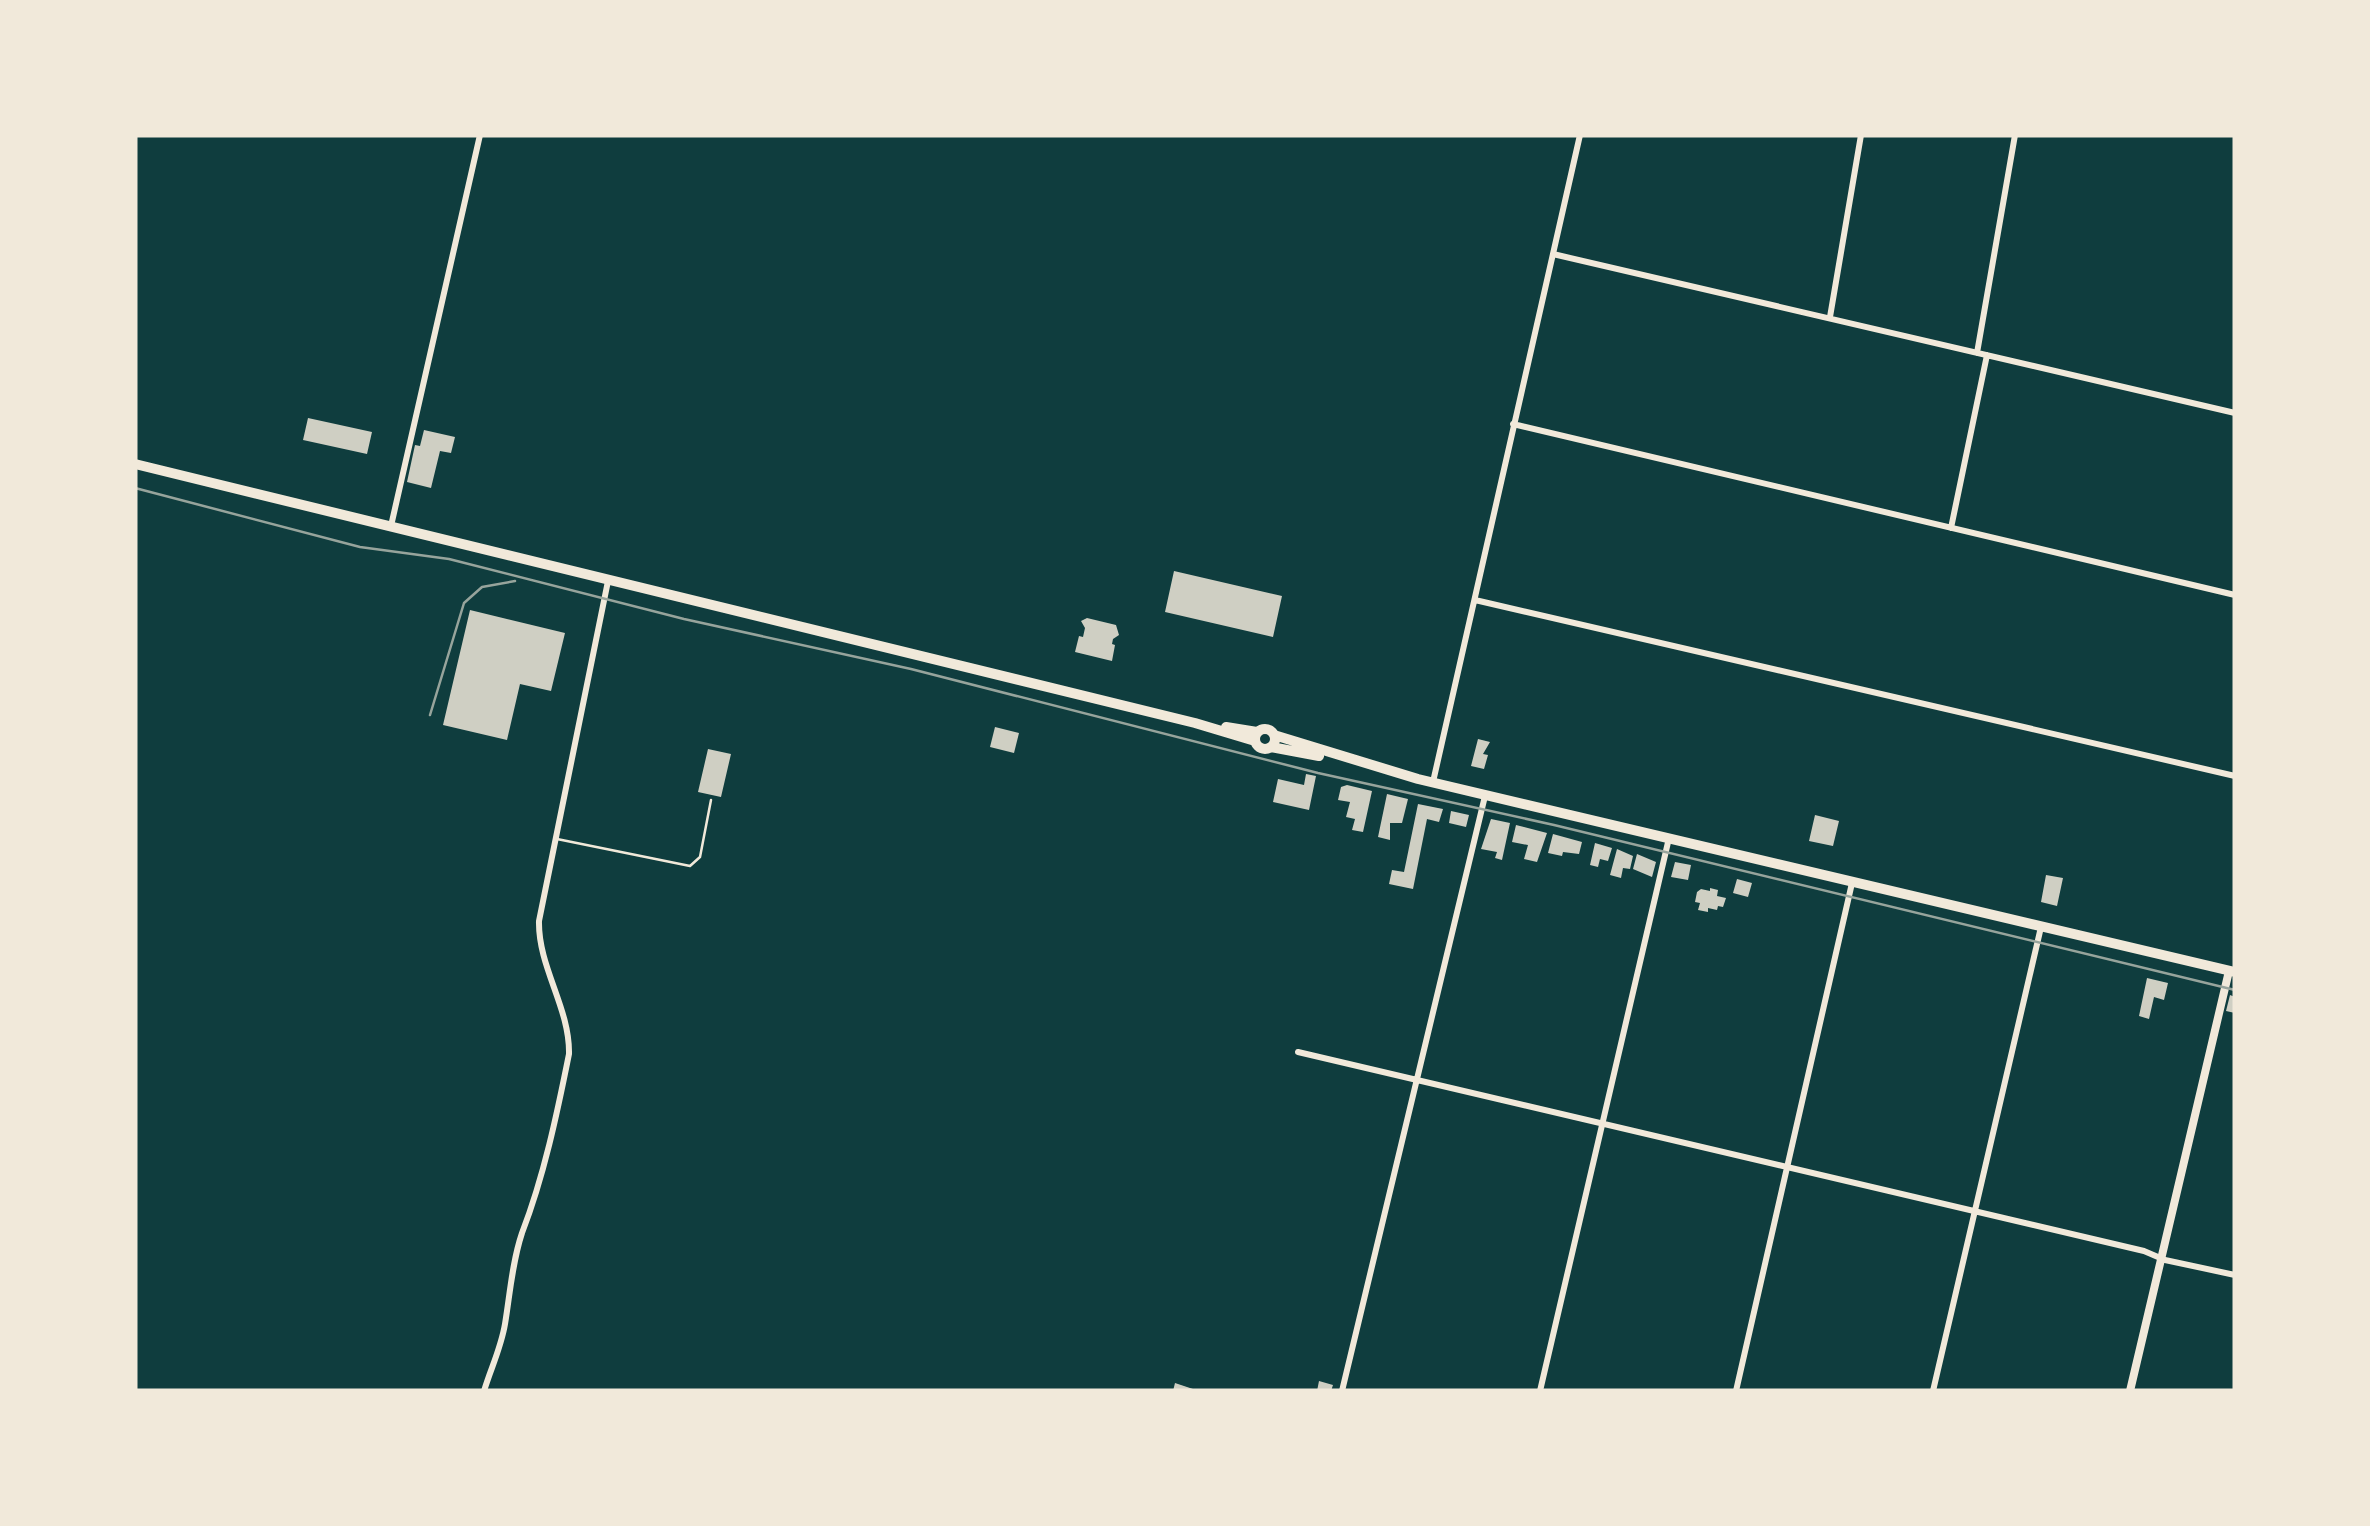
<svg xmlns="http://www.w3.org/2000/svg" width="2370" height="1526" font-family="'Space Grotesk',sans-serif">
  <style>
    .building { fill: #cfcfc3 }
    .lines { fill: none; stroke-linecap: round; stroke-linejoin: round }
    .service { stroke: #f1e9da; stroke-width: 2.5 }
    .minor { stroke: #f1e9da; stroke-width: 6 }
    .tertiary { stroke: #f1e9da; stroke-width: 8 }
    .primary { stroke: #f1e9da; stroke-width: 10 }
    .tram { stroke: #97a49c; stroke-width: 2.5 }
  </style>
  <rect width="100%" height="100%" fill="#0f3d3e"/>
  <!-- building -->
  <path class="building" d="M 308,418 L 372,432 L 367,454 L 303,440 Z
    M 424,430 L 455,437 L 451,453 L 440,451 L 431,488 L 407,482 L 415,445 L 420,446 Z
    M 1174,571 L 1282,596 L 1273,637 L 1165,612 Z
    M 470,610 L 565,633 L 551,691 L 520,684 L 507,740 L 443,725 Z
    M 1087,618 L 1116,625 L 1119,635 L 1113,639 L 1112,644 L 1115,645 L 1112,661 L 1075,652 L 1079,636 L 1083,637 L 1085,628 L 1081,621 Z
    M 995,727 L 1019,733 L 1014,753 L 990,747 Z
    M 1478,739 L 1490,742 L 1483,754 L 1488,755 L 1484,769 L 1471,766 Z
    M 708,749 L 731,754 L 721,797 L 698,792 Z
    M 1306,774 L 1316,776 L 1309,810 L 1273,802 L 1278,779 L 1304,785 Z
    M 1347,785 L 1372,791 L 1363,832 L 1352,830 L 1355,819 L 1346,817 L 1350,802 L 1338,800 L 1341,787 Z
    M 1387,794 L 1408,799 L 1402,823 L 1390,823 L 1390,840 L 1378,837 Z
    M 1418,804 L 1443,809 L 1439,822 L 1427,819 L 1413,889 L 1389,884 L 1392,870 L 1404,872 Z
    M 1451,811 L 1469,815 L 1466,827 L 1449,823 Z
    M 1815,815 L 1839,821 L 1833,846 L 1809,841 Z
    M 1491,819 L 1510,823 L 1502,860 L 1495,858 L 1497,852 L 1481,849 Z
    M 1516,825 L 1547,833 L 1537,862 L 1524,859 L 1528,845 L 1512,842 Z
    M 1553,834 L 1582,842 L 1579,854 L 1563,852 L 1562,856 L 1548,853 Z
    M 1595,843 L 1612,848 L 1608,861 L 1600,859 L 1598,867 L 1590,865 Z
    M 1617,849 L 1633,856 L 1630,869 L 1623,868 L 1621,878 L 1610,875 Z
    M 1637,854 L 1656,862 L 1652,877 L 1633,869 Z
    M 1675,862 L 1691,865 L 1688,880 L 1671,877 Z
    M 2046,875 L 2063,878 L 2057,906 L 2041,902 Z
    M 1737,879 L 1752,883 L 1748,897 L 1733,893 Z
    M 1710,888 L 1718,890 L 1717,896 L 1726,898 L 1723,907 L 1718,906 L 1717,910 L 1708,908 L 1708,912 L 1698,910 L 1700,903 L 1695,902 L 1697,892 L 1701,889 L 1710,891 Z
    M 2147,978 L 2168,983 L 2164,1000 L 2154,997 L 2149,1019 L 2139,1016 Z
    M 2230,995 L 2235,997 L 2235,1013 L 2226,1011 Z
    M 1319,1381 L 1333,1385 L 1331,1391 L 1317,1391 Z
    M 1175,1383 L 1196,1390 L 1196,1391 L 1173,1391 Z"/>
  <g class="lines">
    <!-- service -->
    <path class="service" d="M 557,839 L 690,866 L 700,857 L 711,800"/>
    <!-- minor -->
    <path class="minor" d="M 1553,254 L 2235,413
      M 1830,317 L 1861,135
      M 1977,353 L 2015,135
      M 1513,424 L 2235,595
      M 391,526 L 480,135
      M 1951,528 L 1987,355
      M 1475,600 L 2235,776
      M 1433,782 L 1580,135
      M 1298,1052 L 2144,1251 L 2165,1260 L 2235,1275
      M 484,1391 C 491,1368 501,1348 505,1324 C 510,1294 512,1263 522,1233 C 544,1176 557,1114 569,1054 C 570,1008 538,967 539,921 L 608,581
      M 1342,1391 L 1485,796
      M 1540,1391 L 1669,838
      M 1736,1391 L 1852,883
      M 1933,1391 L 2041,927"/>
    <!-- tertiary -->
    <path class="tertiary" d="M 2130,1391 L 2229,971"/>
    <!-- primary -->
    <path class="primary" d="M 135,464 L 1195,723 L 1255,741
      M 1226,727 L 1257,732
      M1255 739a10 10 0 1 1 20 0a10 10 0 1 1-20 0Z
      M 1274,735 L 1418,779 L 2235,972
      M 1271,747 L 1319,756"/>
    <!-- tram -->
    <path class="tram" d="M 135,488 L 360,547 L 449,559 L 684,619 L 911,669 L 1318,773 L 1554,825 L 2235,990
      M 430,715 L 464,603 L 482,587 L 515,581"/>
  </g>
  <!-- border -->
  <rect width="2370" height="1526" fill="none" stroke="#f1e9da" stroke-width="275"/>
</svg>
